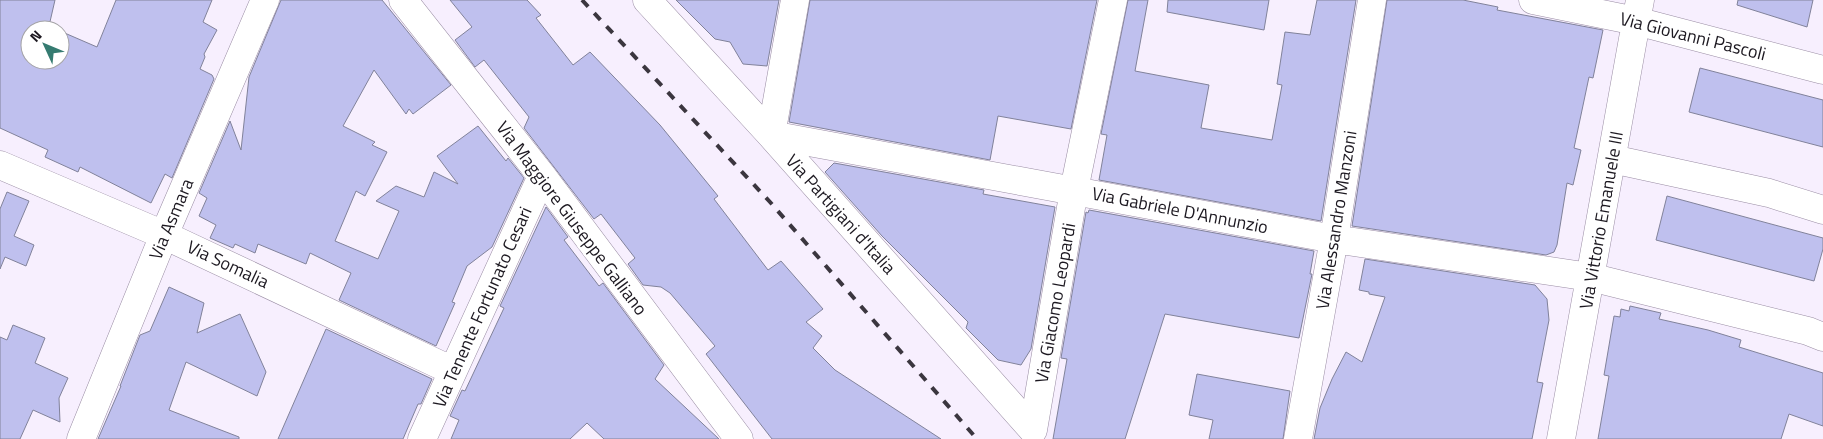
<svg xmlns="http://www.w3.org/2000/svg" width="1823" height="439" font-family="'Titillium Web',sans-serif">
  <style>
    .building { fill: #bfc0ee; stroke: #81829a }
    .lines { fill: none; stroke-linecap: round; stroke-linejoin: round }
    .minor-casing { stroke: #9a8da4; stroke-width: 29 }
    .minor { stroke: #fff; stroke-width: 28 }
    .rail { stroke: #3b363f; stroke-width: 4; stroke-dasharray: 9 9; stroke-linecap: butt }
    .labels { text-anchor: middle; dominant-baseline: central; stroke-width: 5; stroke-linejoin: round; paint-order: stroke }
    .street-label { font-size: 18px; fill: #1c1820; stroke: #fff }
  </style>
  <rect width="100%" height="100%" fill="#f7effe"/>
  <!-- building -->
  <path class="building" d="M 0,0 L 55,0 L 49,26 L 58,30 L 30,30 L 30,60 L 60,60 L 60,31 L 97,47 L 116,0 L 212,0 L 203,22 L 217,30 L 204,54 L 205,57 L 200,69 L 212,75 L 214,79 L 172,178 L 165,174 L 151,203 L 80,167 L 78,172 L 45,157 L 48,150 L 0,128 Z
    M 281,0 L 382,0 L 451,85 L 413,114 L 409,109 L 406,114 L 374,70 L 343,126 L 375,142 L 372,145 L 387,152 L 365,196 L 356,191 L 335,241 L 378,259 L 399,211 L 376,201 L 396,186 L 424,197 L 434,172 L 458,184 L 437,156 L 478,126 L 506,161 L 508,158 L 524,178 L 492,247 L 467,266 L 452,302 L 455,303 L 436,346 L 339,300 L 351,273 L 310,253 L 306,264 L 258,244 L 255,253 L 235,244 L 233,248 L 210,238 L 216,225 L 199,216 L 207,198 L 199,193 L 230,121 L 241,150 L 249,77 Z
    M 450,0 L 527,0 L 541,15 L 536,18 L 573,65 L 590,52 L 660,125 L 718,196 L 714,199 L 768,270 L 781,261 L 823,309 L 806,322 L 822,336 L 813,348 L 835,370 L 941,439 L 772,439 L 706,354 L 715,346 L 670,293 L 661,287 L 643,285 L 628,264 L 635,258 L 601,214 L 594,219 L 524,128 L 529,117 L 484,60 L 475,67 L 455,40 L 472,27 Z
    M 676,0 L 779,0 L 767,66 L 743,64 L 730,42 L 715,39 Z
    M 810,0 L 1097,0 L 1071,129 L 998,116 L 990,160 L 789,122 Z
    M 1128,0 L 1148,0 L 1135,71 L 1209,85 L 1201,128 L 1272,140 L 1282,85 L 1277,84 L 1285,32 L 1310,35 L 1317,0 L 1356,0 L 1321,221 L 1099,180 L 1107,135 L 1101,134 Z
    M 1168,0 L 1269,0 L 1264,30 L 1167,12 Z
    M 1387,0 L 1463,0 L 1498,7 L 1497,10 L 1603,30 L 1593,78 L 1589,77 L 1574,148 L 1581,150 L 1573,185 L 1567,183 L 1557,245 L 1554,252 L 1546,255 L 1352,226 Z
    M 1738,0 L 1813,0 L 1807,27 L 1737,5 Z
    M 1700,68 L 1823,100 L 1823,147 L 1689,112 Z
    M 834,163 L 984,190 L 983,194 L 1055,207 L 1031,349 L 1021,365 L 998,360 L 966,328 L 968,322 L 882,236 L 825,172 Z
    M 7,192 L 29,201 L 14,236 L 34,245 L 26,266 L 5,257 L 0,269 L 0,209 Z
    M 1667,196 L 1823,238 L 1823,249 L 1814,281 L 1656,240 Z
    M 546,207 L 568,237 L 564,240 L 599,286 L 603,283 L 664,365 L 655,379 L 719,439 L 604,439 L 587,423 L 570,439 L 451,439 L 459,420 L 450,416 L 462,390 L 465,391 L 504,308 L 500,306 Z
    M 1089,210 L 1314,251 L 1310,274 L 1312,274 L 1299,338 L 1165,314 L 1125,439 L 1053,439 L 1067,359 L 1061,358 L 1086,212 L 1088,213 Z
    M 1365,259 L 1535,285 L 1547,299 L 1549,320 L 1537,382 L 1543,383 L 1532,439 L 1314,439 L 1320,408 L 1332,379 L 1346,352 L 1362,362 L 1385,297 L 1369,294 L 1369,292 L 1359,290 Z
    M 169,287 L 204,303 L 197,333 L 240,314 L 266,372 L 257,396 L 186,362 L 169,410 L 239,437 L 239,439 L 98,439 L 121,386 L 120,386 L 140,335 L 150,331 Z
    M 1630,306 L 1661,313 L 1659,319 L 1708,330 L 1741,340 L 1739,347 L 1823,373 L 1823,426 L 1789,414 L 1781,439 L 1598,439 L 1609,376 L 1604,375 L 1614,316 L 1620,317 L 1621,309 L 1629,311 Z
    M 13,325 L 45,338 L 35,363 L 68,378 L 59,398 L 60,422 L 33,410 L 20,439 L 0,439 L 0,337 L 7,340 Z
    M 326,329 L 432,379 L 421,404 L 418,404 L 403,439 L 278,439 Z
    M 1197,374 L 1290,391 L 1283,439 L 1209,439 L 1213,420 L 1189,415 Z"/>
  <g class="lines">
    <!-- minor casing -->
    <g class="minor-casing">
      <path id="minor" d="M 403,0 L 542,176 L 739,439
        M 647,0 L 771,135 L 1033,430
        M 795,0 L 771,135 L 1334,239 L 1590,277 L 1808,331 L 1823,337
        M 1533,0 L 1636,21 L 1823,70
        M 1612,159 L 1769,193 L 1823,210
        M 0,165 L 164,235 L 453,371
        M 1033,430 L 1074,190 L 1113,0
        M 81,439 L 164,235 L 265,0
        M 422,439 L 542,176
        M 1298,439 L 1334,239 L 1372,0
        M 1561,439 L 1640,0"/>
    </g>
    <!-- minor -->
    <use href="#minor" class="minor"/>
    <!-- rail -->
    <path class="rail" d="M 582,0 L 770,202 L 977,439"/>
  </g>
  <g class="labels">
    <!-- street labels -->
    <g class="street-label">
      <text transform="translate(1693 36) rotate(14)">Via Giovanni Pascoli</text>
      <text transform="translate(1180 210) rotate(11)">Via Gabriele D'Annunzio</text>
      <text transform="translate(841 214) rotate(48)">Via Partigiani d'Italia</text>
      <text transform="translate(572 218) rotate(53)">Via Maggiore Giuseppe Galliano</text>
      <text transform="translate(171 219) rotate(-67)">Via Asmara</text>
      <text transform="translate(1336 220) rotate(-81)">Via Alessandro Manzoni</text>
      <text transform="translate(1601 220) rotate(-80)">Via Vittorio Emanuele III</text>
      <text transform="translate(228 264) rotate(25)">Via Somalia</text>
      <text transform="translate(1055 303) rotate(-80)">Via Giacomo Leopardi</text>
      <text transform="translate(482 307) rotate(-66)">Via Tenente Fortunato Cesari</text>
    </g>
  </g>
  <!-- north arrow -->
  <g transform="translate(45 45) rotate(314)"><circle r="24" fill="#ffffff" stroke="#a4a3a6"/>
  <path d="M0-4L9 19L0 12L-9 19Z" fill="#357b71"/>
  <text y="-8" font-size="14" font-weight="bold" text-anchor="middle" fill="#1c1820">N</text>
  </g>
</svg>
